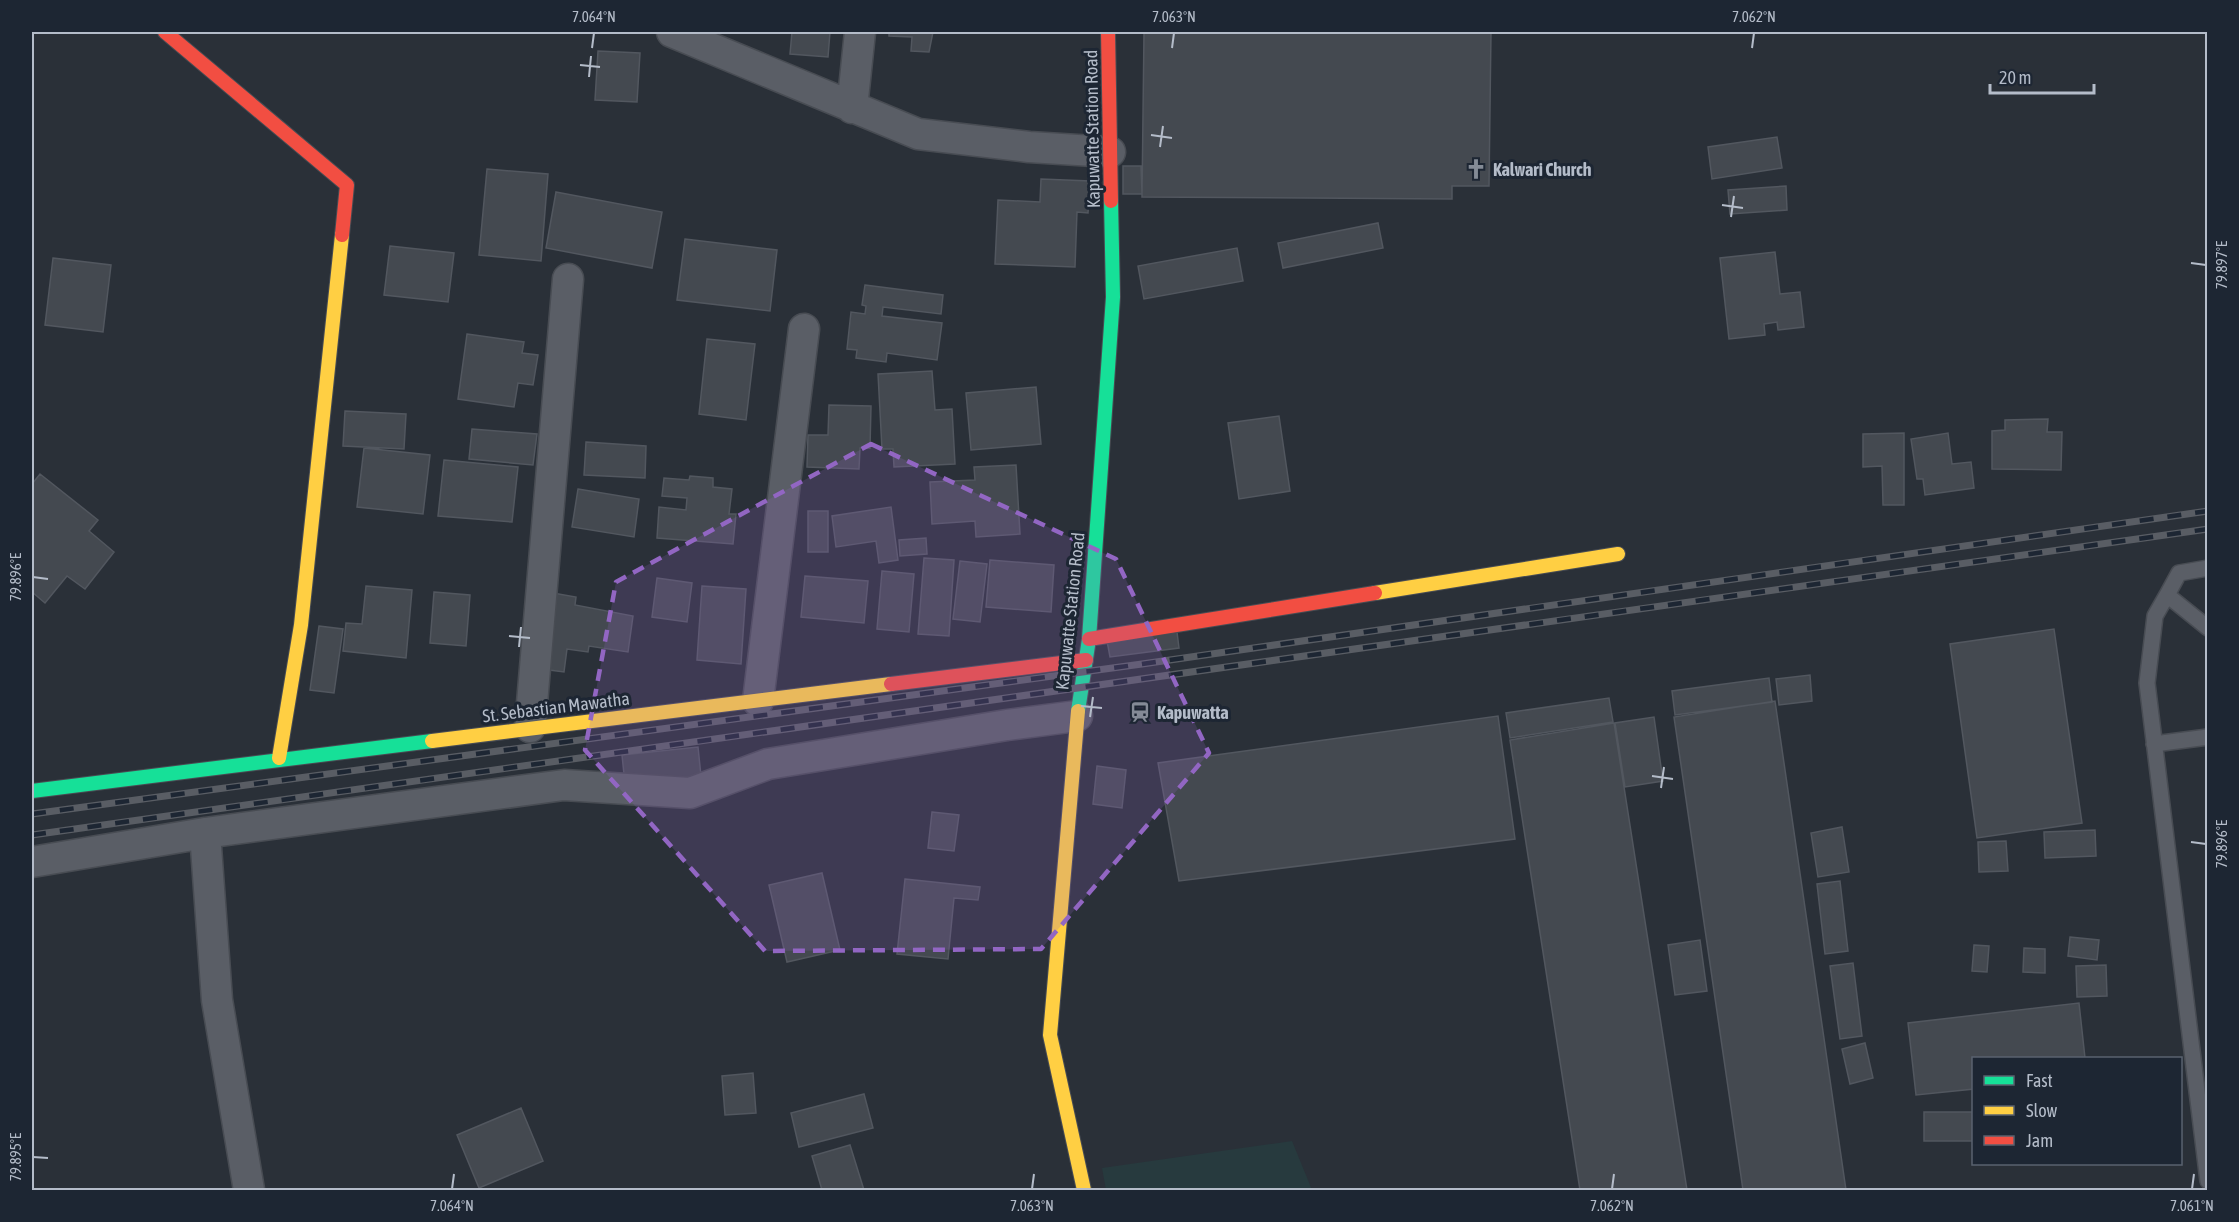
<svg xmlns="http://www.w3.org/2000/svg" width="2239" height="1222" font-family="'Asap Condensed',sans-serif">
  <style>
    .green { fill: #273a3e }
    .building { fill: #444950; stroke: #52575f; stroke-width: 1.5 }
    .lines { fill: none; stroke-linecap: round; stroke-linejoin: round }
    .lane-casing { stroke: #484c53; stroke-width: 18 }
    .street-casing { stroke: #484c53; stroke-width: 33 }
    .fast-casing { stroke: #484c53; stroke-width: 16 }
    .slow-casing { stroke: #484c53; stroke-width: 16 }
    .jam-casing { stroke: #484c53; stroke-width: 16 }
    .lane { stroke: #5a5e66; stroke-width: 15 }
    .street { stroke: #5a5e66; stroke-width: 30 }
    .fast { stroke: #16e098; stroke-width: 14 }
    .slow { stroke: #ffcf43; stroke-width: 14 }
    .jam { stroke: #f24e42; stroke-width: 14 }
    .rail-casing { stroke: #595d64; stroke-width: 7 }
    .rail { stroke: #1d2633; stroke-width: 4.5; stroke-dasharray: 14; stroke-linecap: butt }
    .marked { fill: #9266c3; fill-opacity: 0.2; stroke: #9266c3; stroke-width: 4.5; stroke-dasharray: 12 8; stroke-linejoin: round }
    .ticks { fill: none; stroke: #b4bcc9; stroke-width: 2 }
    .labels { text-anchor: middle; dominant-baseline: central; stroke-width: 6; stroke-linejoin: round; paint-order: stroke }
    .street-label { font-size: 18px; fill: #b4bcc9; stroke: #1d2633 }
    .poi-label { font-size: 18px; font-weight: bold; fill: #b4bcc9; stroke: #1d2633; text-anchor: start }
    .neatline { fill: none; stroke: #b4bcc9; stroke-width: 2 }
    .ticks-label { font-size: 15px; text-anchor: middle; fill: #b4bcc9 }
  </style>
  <rect width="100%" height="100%" fill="#2a3038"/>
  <!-- green -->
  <path class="green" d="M 1292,1141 L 1312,1190 L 1106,1190 L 1102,1168 Z"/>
  <!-- building -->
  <path class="building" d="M 792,32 L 830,32 L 828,57 L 790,54 Z
    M 889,32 L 933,32 L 929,52 L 911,51 L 912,37 L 889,36 Z
    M 1144,32 L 1491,32 L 1489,186 L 1452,186 L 1452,199 L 1142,197 Z
    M 598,51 L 640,53 L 637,102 L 595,100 Z
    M 1777,137 L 1782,168 L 1712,179 L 1708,147 Z
    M 1123,166 L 1141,166 L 1142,194 L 1123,194 Z
    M 487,169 L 548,174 L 541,261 L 479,255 Z
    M 1041,179 L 1090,181 L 1088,213 L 1077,212 L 1075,267 L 995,264 L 998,200 L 1040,202 Z
    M 1786,186 L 1787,210 L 1730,214 L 1728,190 Z
    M 556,192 L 662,212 L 652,268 L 546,248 Z
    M 1378,223 L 1383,248 L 1283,268 L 1278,243 Z
    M 685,239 L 777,250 L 770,311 L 677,300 Z
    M 390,246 L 454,253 L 448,302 L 384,295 Z
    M 1237,248 L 1243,281 L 1144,299 L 1138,266 Z
    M 1775,252 L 1780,294 L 1800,292 L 1804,327 L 1778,330 L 1777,322 L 1764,324 L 1765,335 L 1729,339 L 1720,258 Z
    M 53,258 L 111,265 L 103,332 L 45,325 Z
    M 865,285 L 943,295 L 941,314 L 883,307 L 882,316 L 942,323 L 937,360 L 887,353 L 886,362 L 856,358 L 857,350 L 847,349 L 851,312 L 865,314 L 866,306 L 862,305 Z
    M 467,334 L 524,342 L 522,353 L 538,355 L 533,385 L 518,383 L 514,407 L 458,399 Z
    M 707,339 L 755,344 L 746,420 L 699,414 Z
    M 932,371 L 935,410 L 952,409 L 955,464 L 894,467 L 893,449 L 882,449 L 878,374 Z
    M 1036,387 L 1041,444 L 971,450 L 966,393 Z
    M 829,405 L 871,406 L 870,448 L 860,448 L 859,469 L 807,467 L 808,435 L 828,435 Z
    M 345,411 L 406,414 L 404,449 L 343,446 Z
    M 1279,416 L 1290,491 L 1239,499 L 1228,423 Z
    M 2048,419 L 2047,432 L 2062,432 L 2061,470 L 1992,469 L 1992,431 L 2005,430 L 2005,420 Z
    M 472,429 L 537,434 L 533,465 L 469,459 Z
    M 1904,433 L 1904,505 L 1883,505 L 1882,466 L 1863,467 L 1863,434 Z
    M 1948,433 L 1952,464 L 1971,462 L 1974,488 L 1925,495 L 1923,479 L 1917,479 L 1911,439 Z
    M 586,442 L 646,446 L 645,478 L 584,475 Z
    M 364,448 L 430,455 L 423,514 L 357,507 Z
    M 444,460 L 518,467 L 512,522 L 438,516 Z
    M 1016,465 L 1020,534 L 976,537 L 975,521 L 932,524 L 930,482 L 975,480 L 974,467 Z
    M 40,474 L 98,520 L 89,531 L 114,552 L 85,589 L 67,576 L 45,603 L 32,592 L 32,484 Z
    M 690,476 L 713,478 L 713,487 L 732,489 L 729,514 L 736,514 L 733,544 L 657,538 L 659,507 L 686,510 L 687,498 L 662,496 L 664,478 L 689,480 Z
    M 578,489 L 639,499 L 634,537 L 572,527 Z
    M 891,507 L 898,560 L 879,563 L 876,541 L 836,547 L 832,516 Z
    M 808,511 L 828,511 L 828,552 L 808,552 Z
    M 926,538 L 927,554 L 900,556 L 899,540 Z
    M 924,558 L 954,560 L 949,636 L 918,634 Z
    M 990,560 L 1054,565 L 1051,612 L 986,607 Z
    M 960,561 L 987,564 L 980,622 L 953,619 Z
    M 882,571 L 914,574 L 909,632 L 877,629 Z
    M 805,576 L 868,581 L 864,623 L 801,617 Z
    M 657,578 L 692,583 L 687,622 L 652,617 Z
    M 366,586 L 412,590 L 406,658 L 343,651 L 346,623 L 362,624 Z
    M 702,586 L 746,589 L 741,664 L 697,660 Z
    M 434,592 L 470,595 L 466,646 L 430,643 Z
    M 553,593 L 576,597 L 575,605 L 633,616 L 628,652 L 589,646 L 588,652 L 567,649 L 564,672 L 542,669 Z
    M 319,626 L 343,629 L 334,693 L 310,690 Z
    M 2054,629 L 2082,823 L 1977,838 L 1950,644 Z
    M 1177,632 L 1179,648 L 1110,657 L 1107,641 Z
    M 1810,675 L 1812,701 L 1779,705 L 1776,679 Z
    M 1769,678 L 1772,702 L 1675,715 L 1672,691 Z
    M 1609,698 L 1613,722 L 1510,738 L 1506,713 Z
    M 1775,701 L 1846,1190 L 1743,1190 L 1674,717 Z
    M 1498,716 L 1515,839 L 1179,881 L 1158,763 Z
    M 1654,717 L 1663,781 L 1625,787 L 1615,723 Z
    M 1614,723 L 1687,1190 L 1580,1190 L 1510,740 Z
    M 698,747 L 701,776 L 625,784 L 622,755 Z
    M 1097,766 L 1126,770 L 1122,808 L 1093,804 Z
    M 932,812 L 959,815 L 954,851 L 928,848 Z
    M 1842,827 L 1849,872 L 1818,877 L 1811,833 Z
    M 2095,830 L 2096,856 L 2045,858 L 2044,832 Z
    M 2006,841 L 2008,871 L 1979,872 L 1978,842 Z
    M 822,873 L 840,950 L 787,962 L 769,885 Z
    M 905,879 L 980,887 L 978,900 L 954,898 L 948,959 L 897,954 Z
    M 1840,881 L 1848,951 L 1825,954 L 1817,884 Z
    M 2070,937 L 2099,940 L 2097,960 L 2068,956 Z
    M 1700,940 L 1707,991 L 1675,995 L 1668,945 Z
    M 1974,945 L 1989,946 L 1987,972 L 1972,971 Z
    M 2024,948 L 2045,949 L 2045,973 L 2023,972 Z
    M 1853,963 L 1862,1036 L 1840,1039 L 1830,966 Z
    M 2106,965 L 2107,996 L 2077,997 L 2076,966 Z
    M 2079,1003 L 2085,1058 L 1974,1058 L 1974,1089 L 1916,1095 L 1908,1023 Z
    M 1865,1043 L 1873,1078 L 1850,1084 L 1842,1049 Z
    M 753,1073 L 756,1113 L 725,1115 L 722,1076 Z
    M 864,1094 L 873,1128 L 799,1147 L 791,1113 Z
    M 521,1108 L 543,1161 L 479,1188 L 457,1135 Z
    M 1924,1112 L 1974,1112 L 1974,1141 L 1924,1141 Z
    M 850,1145 L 864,1190 L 822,1190 L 812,1156 Z"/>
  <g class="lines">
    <!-- lane casing -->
    <g class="lane-casing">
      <path id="lane" d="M 2208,568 L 2179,573 L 2167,595 L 2208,628
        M 2167,595 L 2155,616 L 2147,683 L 2208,1181
        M 2154,744 L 2208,737"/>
    </g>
    <!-- street casing -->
    <g class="street-casing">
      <path id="street" d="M 672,32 L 918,134 L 1029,147 L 1110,152
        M 852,108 L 860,32
        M 758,701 L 804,329
        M 530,727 L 568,279
        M 205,833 L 217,1000 L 249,1190
        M 32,862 L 205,833 L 564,785 L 690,793 L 768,764 L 1007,725 L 1077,716"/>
    </g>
    <!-- fast casing -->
    <g class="fast-casing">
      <path id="fast" d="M 1078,711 L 1089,639 L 1113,297 L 1111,201
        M 32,791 L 432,741"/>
    </g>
    <!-- slow casing -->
    <g class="slow-casing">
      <path id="slow" d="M 1375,593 L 1618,554
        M 1078,711 L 1050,1035 L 1084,1190
        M 432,741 L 891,684
        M 279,758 L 301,625 L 342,235"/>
    </g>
    <!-- jam casing -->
    <g class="jam-casing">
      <path id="jam" d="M 165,32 L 347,185 L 342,235
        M 1108,32 L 1111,201
        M 1089,639 L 1375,593
        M 891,684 L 1086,660"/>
    </g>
    <!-- lane -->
    <use href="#lane" class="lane"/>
    <!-- street -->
    <use href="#street" class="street"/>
    <!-- fast -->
    <use href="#fast" class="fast"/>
    <!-- slow -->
    <use href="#slow" class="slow"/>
    <!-- jam -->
    <use href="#jam" class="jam"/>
    <!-- rail casing -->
    <g class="rail-casing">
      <path id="rail" d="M 32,814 L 1142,664 L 2208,511
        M 32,835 L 2208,529"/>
    </g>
    <!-- rail -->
    <use href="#rail" class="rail"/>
  </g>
  <!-- marked area -->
  <path class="marked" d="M 871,444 L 1116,559 L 1209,753 L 1041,949 L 765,951 L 585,750 L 616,582 Z"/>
  <!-- ticks -->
  <path class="ticks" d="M 592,48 L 594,33M 1172,48 L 1174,33M 1752,48 L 1754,33M 580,65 L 600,67M 589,77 L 591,56M 1151,135 L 1172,138M 1160,147 L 1163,126M 1722,205 L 1743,208M 1731,217 L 1734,196M 2191,263 L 2206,265M 33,577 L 48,579M 509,636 L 530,638M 519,647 L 521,627M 1081,706 L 1102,708M 1090,717 L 1093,697M 1652,776 L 1673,779M 1661,788 L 1664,767M 2191,842 L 2206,844M 33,1157 L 48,1158M 452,1189 L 454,1174M 1032,1189 L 1034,1174M 1612,1189 L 1614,1174M 2192,1189 L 2194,1174"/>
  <!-- icons -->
  <defs>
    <g id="church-bare" transform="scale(1.62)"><path d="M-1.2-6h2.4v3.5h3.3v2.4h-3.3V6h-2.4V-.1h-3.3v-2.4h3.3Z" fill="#848b96" stroke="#1d2633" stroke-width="2.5" paint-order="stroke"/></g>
    <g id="station-bare" transform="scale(1.62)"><path d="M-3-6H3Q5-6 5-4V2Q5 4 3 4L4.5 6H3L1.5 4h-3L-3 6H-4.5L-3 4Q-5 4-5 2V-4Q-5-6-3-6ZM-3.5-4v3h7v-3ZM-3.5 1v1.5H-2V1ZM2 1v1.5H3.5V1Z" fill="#848b96" stroke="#1d2633" stroke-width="2.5" paint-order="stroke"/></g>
  </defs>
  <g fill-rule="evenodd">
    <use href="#church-bare" x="1476" y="169"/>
    <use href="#station-bare" x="1140" y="712"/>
  </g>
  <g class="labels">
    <!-- street labels -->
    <g class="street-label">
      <text transform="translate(1092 129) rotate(-91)">Kapuwatte Station Road</text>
      <text transform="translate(1070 611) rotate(-84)">Kapuwatte Station Road</text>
      <text transform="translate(556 707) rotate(-7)">St. Sebastian Mawatha</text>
    </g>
    <!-- poi labels -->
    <g class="poi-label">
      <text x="1493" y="169">Kalwari Church</text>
      <text x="1157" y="712">Kapuwatta</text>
    </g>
  </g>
  <!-- border -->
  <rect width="2239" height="1222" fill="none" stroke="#1d2633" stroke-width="66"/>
  <!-- legend -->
  <rect x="1972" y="1057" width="210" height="108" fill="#1d2633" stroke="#59626f" stroke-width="1.5"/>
  <rect x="1984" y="1076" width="30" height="9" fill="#16e098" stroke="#59626f" stroke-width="1.5"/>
  <text x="2026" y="1087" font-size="18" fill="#b4bcc9">Fast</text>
  <rect x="1984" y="1106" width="30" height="9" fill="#ffcf43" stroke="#59626f" stroke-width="1.5"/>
  <text x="2026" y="1117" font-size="18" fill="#b4bcc9">Slow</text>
  <rect x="1984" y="1136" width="30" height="9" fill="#f24e42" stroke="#59626f" stroke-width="1.5"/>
  <text x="2026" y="1147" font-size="18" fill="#b4bcc9">Jam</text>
  <!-- scale -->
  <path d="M1990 84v9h104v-9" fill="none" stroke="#b4bcc9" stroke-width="3"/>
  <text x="1999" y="84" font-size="18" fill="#b4bcc9" stroke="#1d2633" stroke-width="4.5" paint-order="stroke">20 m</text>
  <rect x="33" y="33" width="2173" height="1156" class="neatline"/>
  <g class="ticks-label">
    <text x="594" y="22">7.064°N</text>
    <text x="1174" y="22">7.063°N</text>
    <text x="1754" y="22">7.062°N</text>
    <text transform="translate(2222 265) rotate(-90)" y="5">79.897°E</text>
    <text transform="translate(16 577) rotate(-90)" y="5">79.896°E</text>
    <text transform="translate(2222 844) rotate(-90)" y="5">79.896°E</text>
    <text transform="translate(16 1157) rotate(-90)" y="5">79.895°E</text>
    <text x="452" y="1211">7.064°N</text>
    <text x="1032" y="1211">7.063°N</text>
    <text x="1612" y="1211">7.062°N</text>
    <text x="2192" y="1211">7.061°N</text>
  </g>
</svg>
